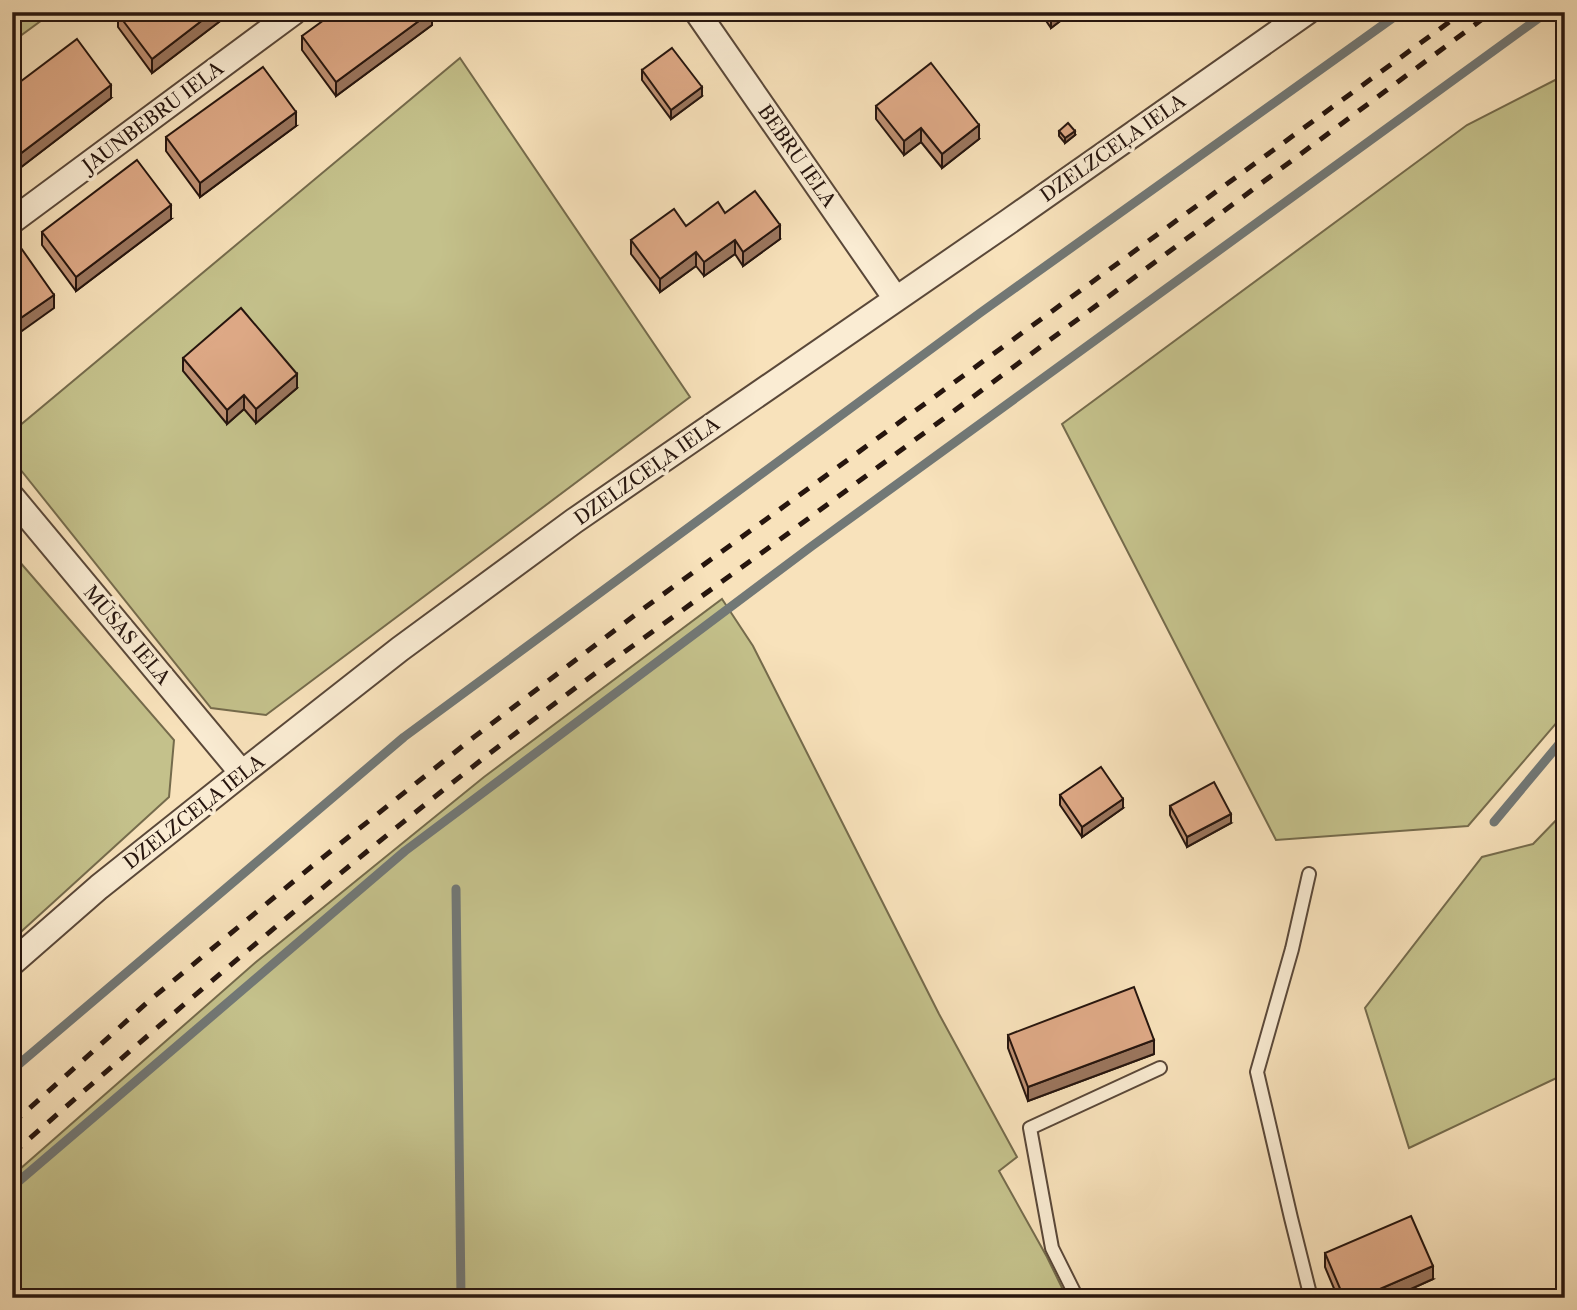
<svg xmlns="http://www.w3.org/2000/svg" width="1577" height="1310" font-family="'Libre Caslon Text',serif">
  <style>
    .green { fill: #c4c18b; stroke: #756b4c; stroke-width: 2 }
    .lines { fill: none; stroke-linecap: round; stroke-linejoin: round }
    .stream { stroke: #727876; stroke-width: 9 }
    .service-casing { stroke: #5a4839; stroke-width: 16 }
    .minor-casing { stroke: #5a4839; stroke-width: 28 }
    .service { stroke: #faecd3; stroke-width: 12 }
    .minor { stroke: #faecd3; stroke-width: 24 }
    .rail { stroke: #26150e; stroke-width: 5; stroke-dasharray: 12 12; stroke-linecap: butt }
    .wall { fill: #bf9173; stroke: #26150e; stroke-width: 2 }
    .shaded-wall { fill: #9b765e; stroke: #26150e; stroke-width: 2 }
    .building { fill: #dea986; stroke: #26150e; stroke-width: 2 }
    .labels { text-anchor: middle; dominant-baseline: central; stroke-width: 7; stroke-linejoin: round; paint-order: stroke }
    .street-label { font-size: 19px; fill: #26150e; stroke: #faecd3 }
  </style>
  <rect width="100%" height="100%" fill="#f8e2bb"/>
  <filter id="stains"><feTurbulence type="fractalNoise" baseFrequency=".00286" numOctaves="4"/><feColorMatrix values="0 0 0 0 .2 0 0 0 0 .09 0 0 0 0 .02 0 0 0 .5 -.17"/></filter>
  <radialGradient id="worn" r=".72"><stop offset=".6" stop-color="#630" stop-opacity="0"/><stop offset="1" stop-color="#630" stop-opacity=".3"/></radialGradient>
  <!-- green -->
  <path class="green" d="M 12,12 L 53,12 L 12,42 Z
    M 460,58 L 690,397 L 266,715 L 211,708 L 12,459 L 12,432 Z
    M 1565,75 L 1565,713 L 1468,826 L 1276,840 L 1062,424 L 1467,125 Z
    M 12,553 L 174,740 L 169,797 L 12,940 Z
    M 722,599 L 753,646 L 939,1014 L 1017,1157 L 999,1171 L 1047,1257 L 1067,1298 L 12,1298 L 12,1176 L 256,962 L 484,777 Z
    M 1565,811 L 1565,1074 L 1409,1148 L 1365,1008 L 1482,857 L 1533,844 Z"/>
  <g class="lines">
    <!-- stream -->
    <path class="stream" d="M 1494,822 L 1565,737
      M 456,889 L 461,1298
      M 12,1070 L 404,737 L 980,313 L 1401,12
      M 12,1187 L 405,851 L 812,546 L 1547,12"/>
    <!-- service casing -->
    <g class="service-casing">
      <path id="service" d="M 1309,874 L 1292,949 L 1257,1072 L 1291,1218 L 1311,1298
        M 1077,1298 L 1052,1248 L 1030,1128 L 1160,1068"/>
    </g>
    <!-- minor casing -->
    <g class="minor-casing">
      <path id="minor" d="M 697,12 L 896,299
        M 12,221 L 294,12
        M 12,497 L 242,773
        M 12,963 L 99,887 L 242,773 L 400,649 L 574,521 L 1008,222 L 1307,12"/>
    </g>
    <!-- service -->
    <use href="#service" class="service"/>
    <!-- minor -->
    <use href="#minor" class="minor"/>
    <!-- rail -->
    <path class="rail" d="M 12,1124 L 150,1000 L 311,867 L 474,737 L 647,606 L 1463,12
      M 12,1154 C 170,1015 329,879 494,750 C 596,670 701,598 805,521 C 1034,352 1263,182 1492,12"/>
  </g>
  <!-- wall -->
  <path class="wall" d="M 232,12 L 152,73 L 118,27 L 118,14 Z
    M 432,12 L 432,25 L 336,96 L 302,50 L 302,36 Z
    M 1023,12 L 1039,12 L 1029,20 Z
    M 1040,12 L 1072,12 L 1051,28 Z
    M 642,70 L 702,96 L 671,119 L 642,80 Z
    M 12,88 L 111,98 L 16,171 L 12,165 Z
    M 876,106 L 979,139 L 942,168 L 921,142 L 904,155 L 876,119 Z
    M 296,126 L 200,197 L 166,151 L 166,137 Z
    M 1059,131 L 1075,135 L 1065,143 L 1059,136 Z
    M 725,213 L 780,239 L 743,266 L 735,254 L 704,276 L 696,266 L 660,292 L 631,254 L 631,240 L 686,226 Z
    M 171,219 L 76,291 L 42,245 L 42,232 Z
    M 183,358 L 297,388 L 256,423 L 244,409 L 227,424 L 183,371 Z
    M 1060,795 L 1123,808 L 1082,837 L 1060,805 Z
    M 1170,806 L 1231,823 L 1187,847 L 1170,815 Z
    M 1008,1035 L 1154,1054 L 1028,1101 L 1008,1048 Z
    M 1565,1175 L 1565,1196 L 1560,1186 L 1560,1177 Z
    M 1325,1253 L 1433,1279 L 1391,1298 L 1338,1298 L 1325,1267 Z"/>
  <!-- shaded-wall -->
  <path class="shaded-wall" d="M 213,12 L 232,12 L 152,73 L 152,59 Z
    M 431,12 L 432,12 L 432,25 L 336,96 L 336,82 Z
    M 1029,12 L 1039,12 L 1029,20 Z
    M 1060,12 L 1072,12 L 1051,28 L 1051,18 Z
    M 111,85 L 111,98 L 16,171 L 16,157 Z
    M 702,87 L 702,96 L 671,119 L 671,110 Z
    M 296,112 L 296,126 L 200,197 L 200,183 Z
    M 979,125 L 979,139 L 942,168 L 942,154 Z
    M 921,128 L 921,142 L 904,155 L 904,141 Z
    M 1075,131 L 1075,135 L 1065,143 L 1065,138 Z
    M 171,205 L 171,219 L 76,291 L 76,277 Z
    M 780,225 L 780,239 L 743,266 L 743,252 Z
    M 735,240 L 735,254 L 704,276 L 704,262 Z
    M 696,252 L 696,266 L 660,292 L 660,279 Z
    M 54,295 L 54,308 L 12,338 L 12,324 Z
    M 297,374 L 297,388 L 256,423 L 256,409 Z
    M 244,395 L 244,409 L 227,424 L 227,410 Z
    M 1123,799 L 1123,808 L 1082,837 L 1082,827 Z
    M 1231,814 L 1231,823 L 1187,847 L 1187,837 Z
    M 1154,1040 L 1154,1054 L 1028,1101 L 1028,1087 Z
    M 1433,1266 L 1433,1279 L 1391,1298 L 1359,1298 Z"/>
  <!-- building -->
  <path class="building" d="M 119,12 L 213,12 L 152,59 L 118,14 Z
    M 335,12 L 431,12 L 336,82 L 302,36 Z
    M 1047,12 L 1060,12 L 1051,18 Z
    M 77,39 L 111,85 L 16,157 L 12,152 L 12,88 Z
    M 672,48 L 702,87 L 671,110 L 642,70 Z
    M 931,63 L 979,125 L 942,154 L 921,128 L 904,141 L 876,106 Z
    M 263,67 L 296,112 L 200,183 L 166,137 Z
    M 1068,123 L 1075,131 L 1065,138 L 1059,131 Z
    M 137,160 L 171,205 L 76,277 L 42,232 Z
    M 755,191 L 780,225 L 743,252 L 735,240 L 704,262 L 696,252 L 660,279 L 631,240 L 674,209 L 686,226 L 718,202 L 725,213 Z
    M 21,248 L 54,295 L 12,324 L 12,254 Z
    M 241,308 L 297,374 L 256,409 L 244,395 L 227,410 L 183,358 Z
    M 1101,767 L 1123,799 L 1082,827 L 1060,795 Z
    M 1214,782 L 1231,814 L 1187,837 L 1170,806 Z
    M 1134,987 L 1154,1040 L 1028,1087 L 1008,1035 Z
    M 1565,1175 L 1565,1186 L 1560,1177 Z
    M 1411,1216 L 1433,1266 L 1359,1298 L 1344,1298 L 1325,1253 Z"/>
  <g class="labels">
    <!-- street labels -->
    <g class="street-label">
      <text transform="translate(153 117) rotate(-37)">JAUNBEBRU IELA</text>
      <text transform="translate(1113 148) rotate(-35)">DZELZCEĻA IELA</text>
      <text transform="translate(797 156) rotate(55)">BEBRU IELA</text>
      <text transform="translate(647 471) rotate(-35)">DZELZCEĻA IELA</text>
      <text transform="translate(127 635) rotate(50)">MŪSAS IELA</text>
      <text transform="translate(194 812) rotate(-38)">DZELZCEĻA IELA</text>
    </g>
  </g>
  <!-- margin -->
  <rect width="1577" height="1310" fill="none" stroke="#f8e2bb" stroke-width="42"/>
  <rect x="14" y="14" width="1549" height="1282" fill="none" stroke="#26150e" stroke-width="3.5"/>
  <rect x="21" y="21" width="1535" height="1268" fill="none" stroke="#26150e" stroke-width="2"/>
  <rect width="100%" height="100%" filter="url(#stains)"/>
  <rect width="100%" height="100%" fill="url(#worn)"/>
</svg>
